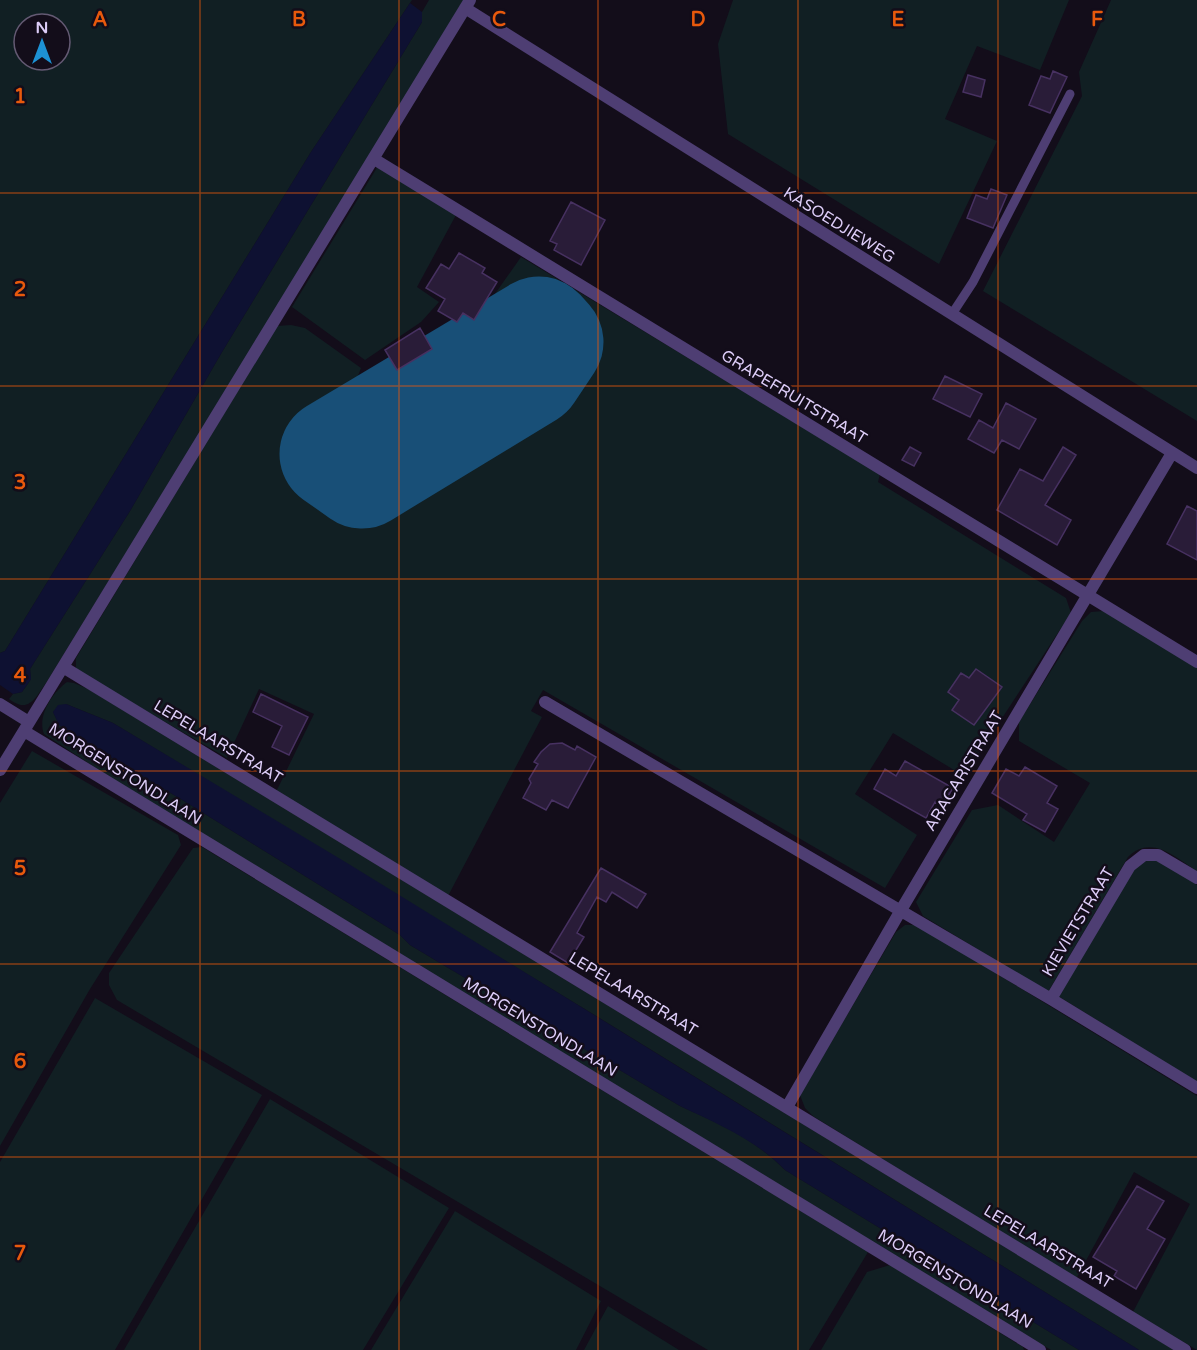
<svg xmlns="http://www.w3.org/2000/svg" width="1197" height="1350" font-family="'Varela Round',sans-serif">
  <style>
    .green { fill: #111f23; fill-rule: evenodd }
    .water { fill: #0e1132 }
    .lines { fill: none; stroke-linecap: round; stroke-linejoin: round }
    .runway { stroke: #184f77; stroke-width: 111 }
    .building { fill: #291c38; stroke: #473161; stroke-width: 1.5 }
    .service { stroke: #4e3e73; stroke-width: 9 }
    .minor { stroke: #4e3e73; stroke-width: 12 }
    .grid { fill: none; stroke: #e8590c; stroke-width: 1.5; stroke-opacity: 0.55 }
    .labels { text-anchor: middle; dominant-baseline: central; stroke-width: 5; stroke-linejoin: round; paint-order: stroke }
    .street-label { font-size: 16px; fill: #ddcdf8; stroke: #130d1a }
    .grid-label { font-size: 20px; text-anchor: middle; font-weight: bold; fill: #e8590c; stroke: #130d1a; stroke-width: 5; stroke-linejoin: round; paint-order: stroke }
  </style>
  <rect width="100%" height="100%" fill="#130d1a"/>
  <!-- green -->
  <path class="green" d="M 0,0 L 412,0 L 311,152 L 5,651 L 0,653 ZM 24,24 L 60,24 L 60,60 L 24,60 Z
    M 429,0 L 466,0 L 46,683 C 35,698 29,714 9,699 L 13,694 L 22,692 L 31,679 L 30,669 L 130,511 L 222,352 L 422,22 L 422,12 Z
    M 733,0 L 1069,0 L 1040,70 L 977,46 L 945,119 L 997,141 L 939,264 L 728,134 L 718,44 Z
    M 1111,0 L 1197,0 L 1197,421 L 983,291 L 1082,96 L 1079,72 Z
    M 378,166 L 456,215 L 417,287 L 439,302 L 421,322 L 365,360 L 292,307 Z
    M 521,257 L 880,474 L 878,482 L 1066,598 L 1071,613 L 964,776 L 893,733 L 855,794 L 917,835 L 885,888 L 543,690 L 531,711 L 542,717 L 448,896 L 276,792 L 314,714 L 259,689 L 227,758 L 76,670 L 76,658 L 277,326 L 291,325 L 305,328 L 361,368 L 356,381 L 393,415 L 329,453 L 363,477 L 532,373 L 554,340 L 539,327 L 501,351 L 471,328 Z
    M 1104,611 L 1197,667 L 1197,871 C 1175,857 1151,834 1128,857 L 1048,992 L 923,916 L 916,902 L 972,810 L 998,805 L 1054,842 L 1090,783 L 1019,741 L 1019,722 L 1082,621 L 1091,612 Z
    M 67,682 L 74,683 L 88,689 L 1174,1350 L 1139,1350 L 588,1011 L 113,723 L 66,704 L 53,712 L 59,724 L 82,740 L 184,801 L 400,935 L 410,945 L 680,1106 C 718,1123 756,1140 785,1170 L 1079,1350 L 1051,1350 L 128,789 L 44,734 C 37,716 52,693 67,682 Z
    M 32,751 L 178,835 L 181,845 L 90,989 L 0,1146 L 0,803 Z
    M 202,847 L 868,1252 L 809,1350 L 708,1350 L 117,1000 L 109,985 L 109,973 L 193,848 Z
    M 1156,860 L 1197,885 L 1197,1082 L 1058,996 L 1133,868 L 1146,861 Z
    M 905,925 L 917,925 L 1197,1096 L 1197,1350 L 1133,1312 L 1190,1204 L 1134,1172 L 1076,1279 L 813,1116 L 805,1108 L 800,1095 L 896,932 Z
    M 95,998 L 262,1095 L 115,1350 L 0,1350 L 0,1162 Z
    M 270,1099 L 449,1208 L 363,1350 L 124,1350 Z
    M 455,1211 L 601,1301 L 576,1350 L 371,1350 Z
    M 890,1265 L 1023,1347 L 1024,1350 L 821,1350 L 867,1272 Z
    M 608,1306 L 679,1350 L 584,1350 Z"/>
  <!-- water -->
  <path class="water" d="M 410,3 L 422,12 L 422,22 L 222,352 L 130,511 L 30,669 L 31,679 L 22,692 L 13,694 L 0,685 L 0,653 L 5,651 L 311,152 Z
    M 66,704 L 113,723 L 347,863 L 1139,1350 L 1079,1350 L 785,1170 C 756,1140 718,1124 680,1106 L 410,945 L 400,935 L 184,801 L 82,740 L 59,725 L 53,712 L 58,705 Z"/>
  <g class="lines">
    <!-- runway -->
    <path class="runway" d="M 539,332 L 548,342 L 528,372 L 362,473 L 335,454 Z"/>
  </g>
  <!-- building -->
  <path class="building" d="M 1053,71 L 1067,77 L 1050,113 L 1029,105 L 1041,76 L 1050,79 Z
    M 968,75 L 985,80 L 981,97 L 963,92 Z
    M 991,189 L 1007,195 L 993,228 L 967,218 L 976,195 L 987,199 Z
    M 571,202 L 605,220 L 581,265 L 554,250 L 557,244 L 550,241 Z
    M 459,253 L 485,268 L 482,273 L 497,282 L 474,320 L 463,313 L 457,322 L 438,311 L 445,299 L 426,288 L 441,264 L 449,269 Z
    M 420,328 L 432,349 L 397,370 L 385,350 Z
    M 945,376 L 982,394 L 970,417 L 933,399 Z
    M 1006,403 L 1036,419 L 1019,449 L 1002,440 L 994,453 L 968,439 L 979,420 L 993,428 Z
    M 910,447 L 921,453 L 914,466 L 902,460 Z
    M 1063,447 L 1076,455 L 1045,505 L 1071,520 L 1057,545 L 997,510 L 1020,469 L 1043,481 Z
    M 1187,506 L 1197,511 L 1197,560 L 1167,544 Z
    M 976,669 L 1002,687 L 974,725 L 952,710 L 959,700 L 948,692 L 961,673 L 969,678 Z
    M 261,694 L 308,717 L 289,755 L 272,747 L 282,726 L 253,712 Z
    M 562,743 L 575,750 L 577,746 L 596,757 L 568,808 L 552,800 L 546,810 L 523,798 L 531,783 L 529,779 L 538,764 L 534,762 L 541,752 L 550,744 Z
    M 905,761 L 953,788 L 942,806 L 935,802 L 926,818 L 874,789 L 885,769 L 896,776 Z
    M 1025,767 L 1057,786 L 1047,803 L 1058,809 L 1045,832 L 1023,820 L 1027,814 L 992,793 L 1006,769 L 1019,776 Z
    M 601,868 L 646,894 L 637,908 L 612,892 L 606,902 L 597,897 L 577,933 L 584,937 L 568,963 L 550,952 Z
    M 1137,1186 L 1164,1201 L 1147,1229 L 1165,1239 L 1136,1289 L 1114,1276 L 1117,1271 L 1093,1257 Z"/>
  <g class="lines">
    <!-- service -->
    <path class="service" d="M 952,314 L 973,282 L 1070,94"/>
    <!-- minor -->
    <path class="minor" d="M 465,8 L 1197,468
      M 374,159 L 1197,662
      M 63,667 L 1185,1350
      M 545,702 L 1051,999 L 1197,1088
      M 0,704 L 29,722
      M 24,731 L 1040,1350
      M 0,770 L 470,0
      M 1051,999 L 1130,866 L 1144,855 L 1158,855 L 1197,878
      M 787,1107 L 901,910 L 1172,453"/>
  </g>
  <!-- grid -->
  <path class="grid" d="M 200,0 L 200,1350M 399,0 L 399,1350M 598,0 L 598,1350M 798,0 L 798,1350M 998,0 L 998,1350M 0,193 L 1197,193M 0,386 L 1197,386M 0,579 L 1197,579M 0,771 L 1197,771M 0,964 L 1197,964M 0,1157 L 1197,1157"/>
  <g class="labels">
    <!-- street labels -->
    <g class="street-label">
      <text transform="translate(839 225) rotate(32)">KASOEDJIEWEG</text>
      <text transform="translate(794 397) rotate(31)">GRAPEFRUITSTRAAT</text>
      <text transform="translate(218 742) rotate(31)">LEPELAARSTRAAT</text>
      <text transform="translate(964 771) rotate(-59)">ARACARISTRAAT</text>
      <text transform="translate(125 774) rotate(32)">MORGENSTONDLAAN</text>
      <text transform="translate(1078 922) rotate(-59)">KIEVIETSTRAAT</text>
      <text transform="translate(633 994) rotate(31)">LEPELAARSTRAAT</text>
      <text transform="translate(540 1027) rotate(31)">MORGENSTONDLAAN</text>
      <text transform="translate(1048 1247) rotate(31)">LEPELAARSTRAAT</text>
      <text transform="translate(955 1279) rotate(31)">MORGENSTONDLAAN</text>
    </g>
  </g>
  <g class="grid-label">
    <text x="100" y="26">A</text>
    <text x="299" y="26">B</text>
    <text x="499" y="26">C</text>
    <text x="698" y="26">D</text>
    <text x="898" y="26">E</text>
    <text x="1097" y="26">F</text>
    <text x="20" y="103">1</text>
    <text x="20" y="296">2</text>
    <text x="20" y="489">3</text>
    <text x="20" y="682">4</text>
    <text x="20" y="875">5</text>
    <text x="20" y="1068">6</text>
    <text x="20" y="1260">7</text>
  </g>
  <!-- north arrow -->
  <g transform="translate(42 42)"><circle r="28" fill="#130d1a" stroke="#645a73" stroke-width="1.5"/>
  <path d="M0-4.5L10 22L0 15L-10 22Z" fill="#1d91d4"/>
  <text y="-9" font-size="16" font-weight="bold" text-anchor="middle" fill="#ddcdf8">N</text>
  </g>
</svg>
